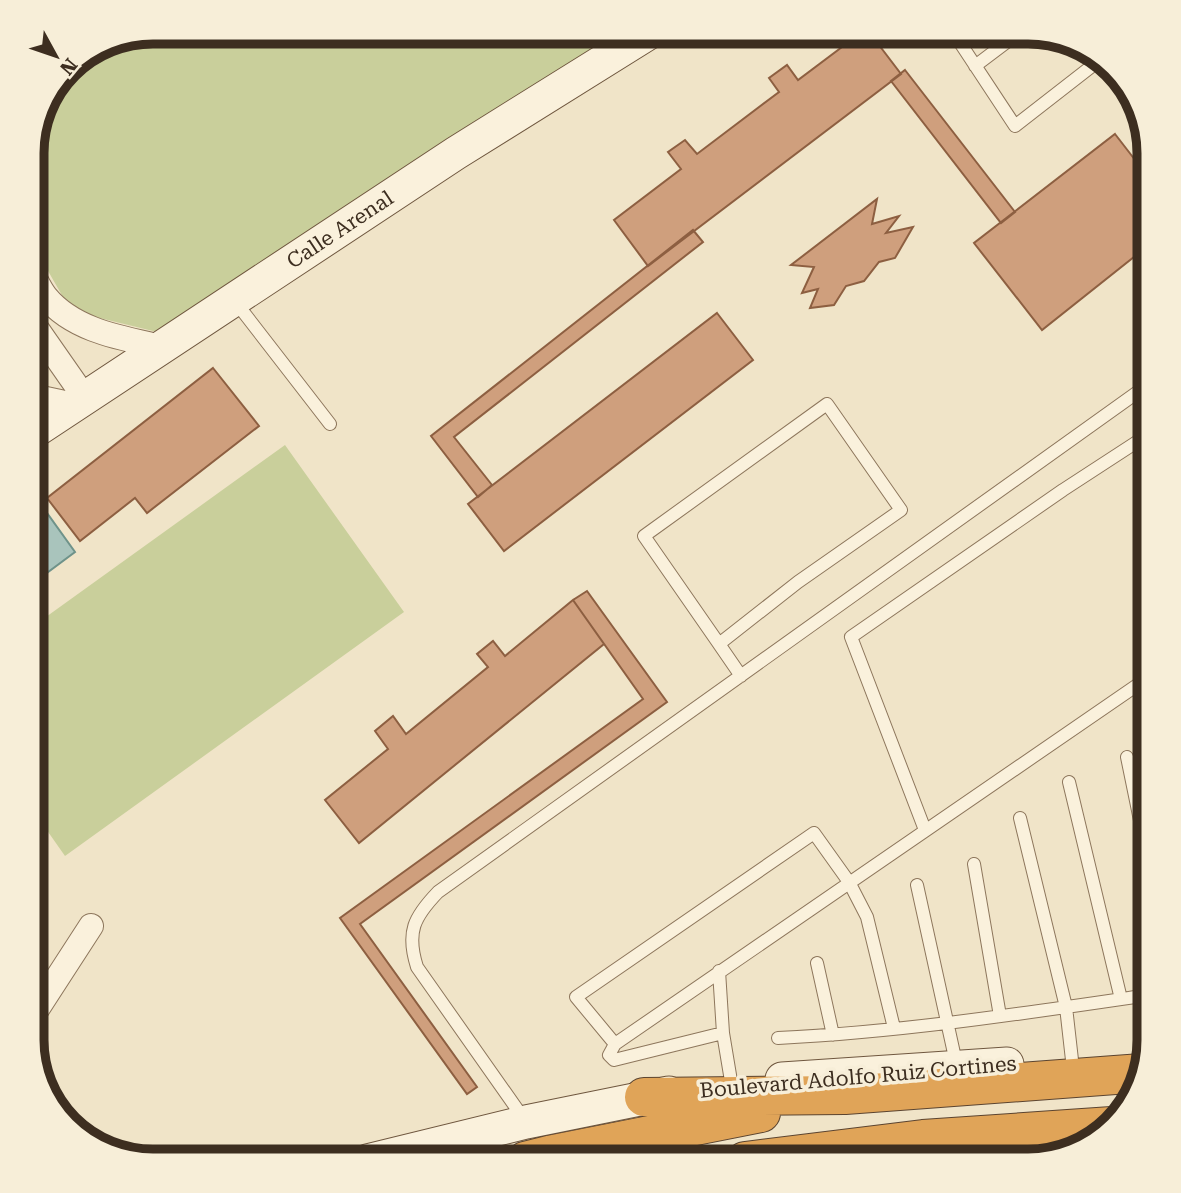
<svg xmlns="http://www.w3.org/2000/svg" width="1181" height="1193" font-family="'Roboto Serif',serif">
  <style>
    .green { fill: #c9cf9b }
    .water { fill: #a9c4bc; stroke: #6f938a; stroke-width: 2 }
    .lines { fill: none; stroke-linecap: round; stroke-linejoin: round }
    .stream { stroke: #6f938a; stroke-width: 8 }
    .building { fill: #cf9f7d; stroke: #8d5f41; stroke-width: 2 }
    .lane-casing { stroke: #8d765c; stroke-width: 14 }
    .street-casing { stroke: #8d765c; stroke-width: 26 }
    .secondary-casing { stroke: #6f573f; stroke-width: 35 }
    .highway-casing { stroke: #5b4430; stroke-width: 40 }
    .lane { stroke: #faf1dc; stroke-width: 12 }
    .street { stroke: #faf1dc; stroke-width: 24 }
    .secondary { stroke: #faf1dc; stroke-width: 33 }
    .highway { stroke: #e0a458; stroke-width: 38 }
    .labels { text-anchor: middle; dominant-baseline: central; stroke-width: 7; stroke-linejoin: round; paint-order: stroke }
    .street-label { font-size: 21px; fill: #3d2e20; stroke: #f7eed8 }
    .rim { fill: none; stroke: #3d2e20; stroke-width: 9 }
  </style>
  <rect width="100%" height="100%" fill="#f0e4c8"/>
  <!-- green -->
  <path class="green" d="M 153,32 L 627,32 L 157,332 L 71,311 L 32,243 L 32,145 L 44,99 L 73,62 Z
    M 285,445 L 404,612 L 65,856 L 32,809 L 32,627 Z"/>
  <!-- water -->
  <path class="water" d="M 32,492 L 75,552 L 32,584 Z"/>
  <g class="lines">
    <!-- stream -->
    <path class="stream" d="M 512,43 L 518,32"/>
  </g>
  <!-- building -->
  <path class="building" d="M 862,32 L 869,32 L 901,74 L 648,266 L 614,220 L 681,169 L 668,152 L 685,140 L 697,154 L 779,92 L 769,78 L 787,65 L 798,80 Z
    M 905,70 L 1015,212 L 1001,223 L 891,81 Z
    M 1115,134 L 1149,178 L 1149,245 L 1042,330 L 974,243 Z
    M 877,199 L 872,224 L 899,216 L 886,233 L 913,227 L 895,258 L 879,262 L 864,281 L 846,286 L 834,305 L 810,308 L 818,289 L 802,293 L 814,267 L 791,265 Z
    M 693,230 L 703,242 L 454,437 L 492,485 L 478,497 L 431,436 Z
    M 717,313 L 753,360 L 504,551 L 468,504 Z
    M 213,368 L 259,426 L 147,513 L 135,498 L 80,541 L 47,498 Z
    M 587,591 L 667,702 L 360,924 L 477,1087 L 467,1094 L 340,918 L 643,699 L 573,600 Z
    M 573,600 L 604,644 L 359,843 L 325,800 L 388,749 L 375,731 L 393,716 L 406,734 L 488,667 L 477,654 L 493,641 L 505,656 Z"/>
  <g class="lines">
    <!-- lane casing -->
    <g class="lane-casing">
      <path id="lane" d="M 953,32 L 1015,126 L 1101,59
        M 975,66 L 1020,32
        M 234,300 L 330,424
        M 719,644 L 644,536 L 827,404 L 901,510 L 798,582 L 719,644 L 741,676
        M 1127,757 L 1149,864
        M 1069,782 L 1121,999
        M 1020,818 L 1066,1007 L 1072,1060
        M 925,830 L 851,637 L 1063,490 L 1149,434
        M 974,864 L 1000,1016
        M 917,885 L 957,1067
        M 817,963 L 833,1035
        M 719,971 L 723,1033 L 733,1093
        M 723,1033 L 614,1060 L 609,1055 L 615,1044 L 1149,677
        M 778,1038 C 902,1032 1026,1013 1149,995
        M 615,1044 L 576,997 L 814,833 L 849,882 L 867,917 L 894,1028
        M 524,1119 L 417,967 C 406,932 414,917 438,892 L 1149,384"/>
    </g>
    <!-- street casing -->
    <g class="street-casing">
      <path id="street" d="M 32,273 C 36,280 40,290 46,297 C 74,331 122,338 162,347
        M 32,322 L 85,398
        M 32,396 L 74,405
        M 32,1017 L 91,926"/>
    </g>
    <!-- secondary casing -->
    <g class="secondary-casing">
      <g id="secondary">
        <path id="s1" d="M 32,433 L 456,153 L 650,32"/>
        <path d="M 782,1079 L 1007,1064"/>
        <path d="M 367,1161 L 526,1122 L 669,1093"/>
      </g>
    </g>
    <!-- highway casing -->
    <g class="highway-casing">
      <path id="highway" d="M 644,1097 L 845,1095 L 1142,1073
        M 525,1161 L 549,1155 L 761,1113
        M 745,1161 L 923,1139 L 1112,1126"/>
    </g>
    <!-- lane -->
    <use href="#lane" class="lane"/>
    <!-- street -->
    <use href="#street" class="street"/>
    <!-- secondary -->
    <use href="#secondary" class="secondary"/>
    <!-- highway -->
    <use href="#highway" class="highway"/>
  </g>
  <g class="labels">
    <!-- street labels -->
    <g class="street-label">
      <text stroke="none"><textPath href="#s1" startOffset="369">Calle Arenal</textPath></text>
      <text transform="translate(858 1077) rotate(-5)">Boulevard Adolfo Ruiz Cortines</text>
    </g>
  </g>
  <!-- crop -->
  <path d="M0 0H1181V1193H0ZM153 44H1028A109 109 0 0 1 1137 153V1040A109 109 0 0 1 1028 1149H153A109 109 0 0 1 44 1040V153A109 109 0 0 1 153 44Z" fill="#f7eed8" fill-rule="evenodd"/>
  <path class="rim" d="M153 44H1028A109 109 0 0 1 1137 153V1040A109 109 0 0 1 1028 1149H153A109 109 0 0 1 44 1040V153A109 109 0 0 1 153 44Z"/>
  <!-- north arrow -->
  <g transform="translate(56 56) rotate(130)" stroke="#f7eed8" stroke-width="5" paint-order="stroke">
  <path d="M0-5L12 26L0 18L-12 26Z" fill="#3d2e20"/>
  <text y="-10" font-size="19" font-weight="bold" text-anchor="middle" fill="#3d2e20">N</text>
  </g>
</svg>
